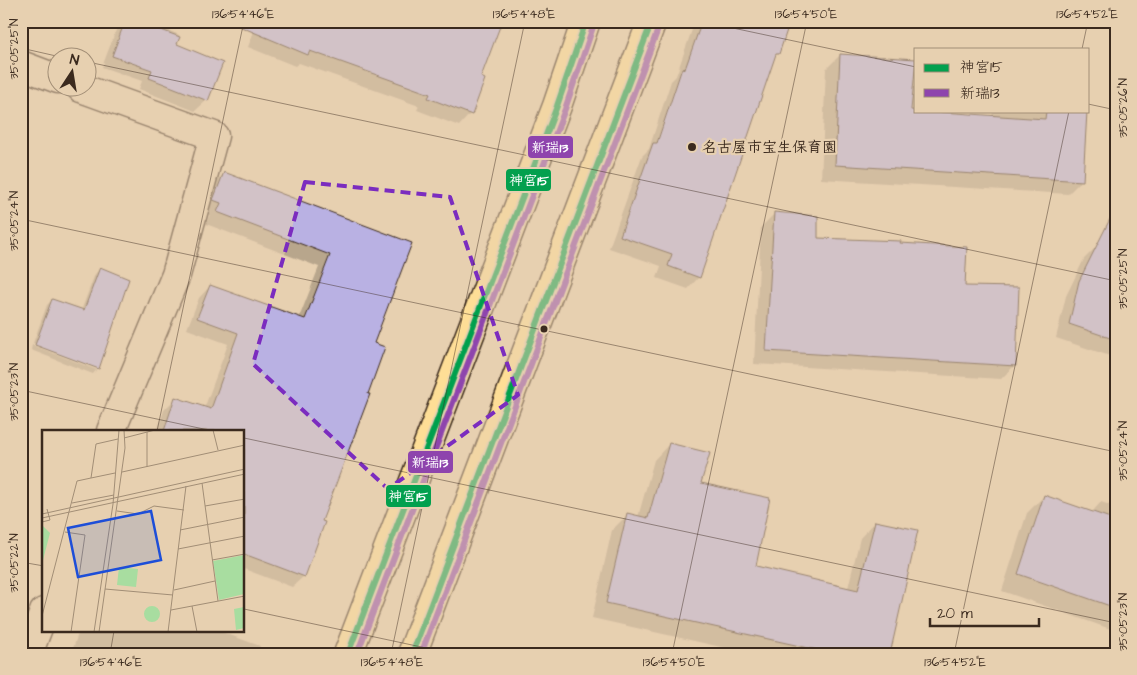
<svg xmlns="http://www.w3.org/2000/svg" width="1137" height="675" font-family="'Architects Daughter','Klee One',sans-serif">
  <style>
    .shadow { fill: #0003 }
    .building { fill: #b9b1e3; stroke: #3b2a1e }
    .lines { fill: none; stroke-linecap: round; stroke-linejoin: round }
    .street-casing { stroke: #3b2a1e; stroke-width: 31 }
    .highway-casing { stroke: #3b2a1e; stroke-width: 31 }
    .street { stroke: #e7d0b0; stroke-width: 28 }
    .highway { stroke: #fede96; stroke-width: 28 }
    .bus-1-casing { stroke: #e7d0b0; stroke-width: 10 }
    .bus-2-casing { stroke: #e7d0b0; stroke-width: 10 }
    .bus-1 { stroke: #03a04e; stroke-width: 6 }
    .bus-2 { stroke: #8e44ad; stroke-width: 6 }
    .marked { fill: none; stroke: #7b2cbf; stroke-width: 4; stroke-dasharray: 10 6; stroke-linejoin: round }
    .ticks { fill: none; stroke: #3b2a1e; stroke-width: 1; stroke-opacity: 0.45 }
    .poi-dot { fill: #3b2a1e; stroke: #e7d0b0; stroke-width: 2 }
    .labels { text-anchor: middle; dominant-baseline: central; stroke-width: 4.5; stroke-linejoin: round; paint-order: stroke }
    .poi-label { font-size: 15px; font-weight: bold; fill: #3b2a1e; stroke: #e7d0b0; text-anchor: start }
    .inset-road { fill: none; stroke: #a28e76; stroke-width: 1 }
    .view { fill: #1d4ed8; fill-opacity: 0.15; stroke: #1d4ed8; stroke-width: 2.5 }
    .inset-edge { fill: none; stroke: #3b2a1e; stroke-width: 2.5 }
    .line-badge { stroke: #e7d0b0; stroke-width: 2 }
    .badge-label { font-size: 14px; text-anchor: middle; font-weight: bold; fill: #fff }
    .neatline { fill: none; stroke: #3b2a1e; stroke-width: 2 }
    .ticks-label { font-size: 12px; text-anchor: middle; fill: #3b2a1e }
  </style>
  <rect width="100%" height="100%" fill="#e7d0b0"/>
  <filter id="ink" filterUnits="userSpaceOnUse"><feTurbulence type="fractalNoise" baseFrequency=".02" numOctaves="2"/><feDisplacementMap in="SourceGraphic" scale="10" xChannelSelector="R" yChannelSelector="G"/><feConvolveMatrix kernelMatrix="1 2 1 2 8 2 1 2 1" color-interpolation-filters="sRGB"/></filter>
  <g filter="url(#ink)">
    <!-- shadow -->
    <path class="shadow" d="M 121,21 L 147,21 L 179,35 L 175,45 L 207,100 L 195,111 L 139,89 L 142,81 L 102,67 L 118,25 Z
      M 258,21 L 480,78 L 470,114 L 459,126 L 417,110 L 419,106 L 299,63 L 295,66 L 248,47 Z
      M 695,21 L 789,21 L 775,53 L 699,277 L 688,289 L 657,278 L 661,266 L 609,248 L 642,156 L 649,149 L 671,81 L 676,76 Z
      M 840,55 L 909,111 L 992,117 L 993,111 L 1086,111 L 1082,180 L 1068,194 L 821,179 L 826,69 Z
      M 224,173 L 410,243 L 372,344 L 304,576 L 292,587 L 244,569 L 244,431 L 157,431 L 164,410 L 176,398 L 204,409 L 228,344 L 187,329 L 199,298 L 210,286 L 299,318 L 319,267 L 206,224 L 210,214 L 203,212 L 213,185 Z
      M 774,214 L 816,239 L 899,244 L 964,287 L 1015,365 L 1001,379 L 754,364 L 761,227 Z
      M 1098,245 L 1116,251 L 1116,358 L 1056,338 L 1066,296 L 1084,259 Z
      M 100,269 L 98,368 L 93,374 L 31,350 L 32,345 L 97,370 L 97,367 L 33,343 L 47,305 L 52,300 L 81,311 L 95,274 Z
      M 669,444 L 700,484 L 754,567 L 848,588 L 860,538 L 875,522 L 889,654 L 752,654 L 592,618 L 612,530 L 627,515 L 638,517 L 654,460 Z
      M 1044,496 L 1091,513 L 1101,502 L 1116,507 L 1116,631 L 1002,591 L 1027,513 Z
      M 79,631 L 219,631 L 260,646 L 257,654 L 71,654 Z"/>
    <!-- building -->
    <path class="building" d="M 125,21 L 137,21 L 180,37 L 177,44 L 223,63 L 208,101 L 149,78 L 152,70 L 112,56 Z
      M 227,21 L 502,21 L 481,77 L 485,79 L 472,115 L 428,98 L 430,94 L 310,51 L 308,55 Z
      M 702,21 L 790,21 L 779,54 L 776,54 L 700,278 L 668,266 L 672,254 L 620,236 L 653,143 L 657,143 L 682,68 L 685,69 Z
      M 840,54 L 916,59 L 911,110 L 1045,119 L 1046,111 L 1087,111 L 1083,181 L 835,165 Z
      M 224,172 L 412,243 L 374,343 L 385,347 L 368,394 L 370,394 L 322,521 L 325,522 L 305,577 L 244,554 L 244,431 L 164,431 L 175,397 L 211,409 L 238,333 L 197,318 L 210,285 L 305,319 L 330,255 L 217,212 L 221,203 L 213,200 Z
      M 1116,207 L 1116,340 L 1069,324 L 1079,281 Z
      M 774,212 L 818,216 L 818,238 L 901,241 L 900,243 L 967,247 L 965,286 L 1019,287 L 1016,366 L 766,351 Z
      M 100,267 L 129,279 L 99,369 L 35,345 L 52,299 L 84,310 Z
      M 669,443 L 710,453 L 701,483 L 770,498 L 756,566 L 858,590 L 875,521 L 918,530 L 890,654 L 836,654 L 606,603 L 627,513 L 648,518 Z
      M 1044,495 L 1116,520 L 1116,608 L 1018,574 Z"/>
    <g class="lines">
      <!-- street casing -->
      <g class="street-casing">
        <path id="street" d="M 21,65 L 58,79
          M 81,88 L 214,136 L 176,275 L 111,431
          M 28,654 L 44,612"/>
      </g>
      <!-- highway casing -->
      <g class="highway-casing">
        <path id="highway" d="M 348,654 L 557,106 L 586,21
          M 412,654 L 652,21"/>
      </g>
      <!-- street -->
      <use href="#street" class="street"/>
      <!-- highway -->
      <use href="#highway" class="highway"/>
      <!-- bus-1 casing -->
      <g class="bus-1-casing">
        <path id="bus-1" d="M 348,654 L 557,106 L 586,21
          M 412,654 L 652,21"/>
      </g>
      <!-- bus-2 casing -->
      <g class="bus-2-casing">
        <path id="bus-2" d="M 357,654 L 565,109 L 594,24
          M 421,654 L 660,24"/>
      </g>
      <!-- bus-1 -->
      <use href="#bus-1" class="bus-1"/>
      <!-- bus-2 -->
      <use href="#bus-2" class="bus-2"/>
    </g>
  </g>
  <!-- marked area -->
  <path d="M0 0H1137V675H0ZM 305,182 L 450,197 L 518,395 L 388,489 L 253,364 Z" fill="#e7d0b0" fill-opacity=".55" fill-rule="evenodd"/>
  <path class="marked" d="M 305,182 L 450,197 L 518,395 L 388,489 L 253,364 Z"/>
  <!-- ticks -->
  <path class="ticks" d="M 700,21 L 916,67M 21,48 L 65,58M 1082,49 L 1088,21M 88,62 L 1116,281M 1088,104 L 1116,110M 21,219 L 1116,452M 21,390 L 213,431M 157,431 L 244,21M 244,438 L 1116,623M 21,562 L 44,566M 244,609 L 454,654M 110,654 L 114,631M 391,654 L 525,21M 672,654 L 807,21M 954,654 L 1069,111"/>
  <!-- markers -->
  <g class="poi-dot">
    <circle cx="692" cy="147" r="5"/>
    <circle cx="544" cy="329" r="4.5"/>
  </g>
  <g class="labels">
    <!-- poi labels -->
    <g class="poi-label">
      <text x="702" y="147">名古屋市宝生保育園</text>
    </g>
  </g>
  <!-- overview -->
  <g transform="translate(42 430)">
    <rect width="202" height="202" fill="#e7d0b0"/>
    <path d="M 0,95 L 8,103 L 0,134 ZM 202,125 L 202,164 L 177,170 L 171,131 ZM 77,137 L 96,139 L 94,157 L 75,155 ZM102 184a8 8 0 1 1 16 0a8 8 0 1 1-16 0ZM 202,177 L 202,198 L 194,200 L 192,179 Z" fill="#a8dda0"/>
    <path class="inset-road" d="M 171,0 L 176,20M 82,8 L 113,0M 105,37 L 105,2M 80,42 L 203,15M 49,48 L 73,43M 160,53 L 176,171M 30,73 L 72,65M 163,76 L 203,69M 75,81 L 96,84 L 112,76 L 142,80M 0,84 L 203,39M 0,88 L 203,44M 0,92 L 8,90 L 5,79M 138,100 L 203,87M 23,102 L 43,105 L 29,202M 136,119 L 203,106M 170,130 L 203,124M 63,159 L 131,165M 132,160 L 173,151M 150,176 L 155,202M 129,180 L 203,166M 0,186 L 35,51 L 49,48 L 54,14 L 76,9M 52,202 L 71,74 L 77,0M 57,202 L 83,18 L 82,0M 126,202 L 144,56"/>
    <path class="view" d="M 109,81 L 119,130 L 36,147 L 26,98 Z"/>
    <rect width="202" height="202" class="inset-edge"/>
  </g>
  <g class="line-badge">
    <rect x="527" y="135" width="47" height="24" rx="5" fill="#8e44ad"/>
    <rect x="505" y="168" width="47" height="24" rx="5" fill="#03a04e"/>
    <rect x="407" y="450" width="47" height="24" rx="5" fill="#8e44ad"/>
    <rect x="385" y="484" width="47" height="24" rx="5" fill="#03a04e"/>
  </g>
  <g class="badge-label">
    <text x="550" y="152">新瑞13</text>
    <text x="529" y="185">神宮15</text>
    <text x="430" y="467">新瑞13</text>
    <text x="408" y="501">神宮15</text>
  </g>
  <!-- margin -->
  <rect width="1137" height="675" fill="none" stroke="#e7d0b0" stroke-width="55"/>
  <!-- legend -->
  <rect x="914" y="48" width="175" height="65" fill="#e7d0b0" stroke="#a28e76"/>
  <rect x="924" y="64" width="25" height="8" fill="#03a04e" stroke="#a28e76"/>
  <text x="960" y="72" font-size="15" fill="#3b2a1e">神宮15</text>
  <rect x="924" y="89" width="25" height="8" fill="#8e44ad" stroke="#a28e76"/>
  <text x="960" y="98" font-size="15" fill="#3b2a1e">新瑞13</text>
  <!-- north arrow -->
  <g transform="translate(72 72) rotate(12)"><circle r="24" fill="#e7d0b0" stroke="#a28e76"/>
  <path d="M0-4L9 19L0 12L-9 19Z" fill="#3b2a1e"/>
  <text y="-8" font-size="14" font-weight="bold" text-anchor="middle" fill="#3b2a1e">N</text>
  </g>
  <!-- scale -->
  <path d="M930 618v8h109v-8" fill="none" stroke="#3b2a1e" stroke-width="2.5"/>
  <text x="937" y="618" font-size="15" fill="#3b2a1e" stroke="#e7d0b0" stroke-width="4" paint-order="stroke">20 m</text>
  <rect x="28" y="28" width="1082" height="620" class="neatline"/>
  <g class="ticks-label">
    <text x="243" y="18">136°54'46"E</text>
    <text x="524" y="18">136°54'48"E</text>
    <text x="806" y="18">136°54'50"E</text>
    <text x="1087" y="18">136°54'52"E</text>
    <text transform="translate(14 49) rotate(-90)" y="4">35°05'25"N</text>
    <text transform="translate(1123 108) rotate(-90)" y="4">35°05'26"N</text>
    <text transform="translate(14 221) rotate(-90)" y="4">35°05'24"N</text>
    <text transform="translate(1123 279) rotate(-90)" y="4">35°05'25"N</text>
    <text transform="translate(14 392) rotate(-90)" y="4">35°05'23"N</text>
    <text transform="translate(1123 451) rotate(-90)" y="4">35°05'24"N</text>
    <text transform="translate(14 563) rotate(-90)" y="4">35°05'22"N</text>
    <text transform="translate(1123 622) rotate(-90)" y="4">35°05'23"N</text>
    <text x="111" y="666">136°54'46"E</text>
    <text x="392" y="666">136°54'48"E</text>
    <text x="674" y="666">136°54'50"E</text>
    <text x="955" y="666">136°54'52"E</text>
  </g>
</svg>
